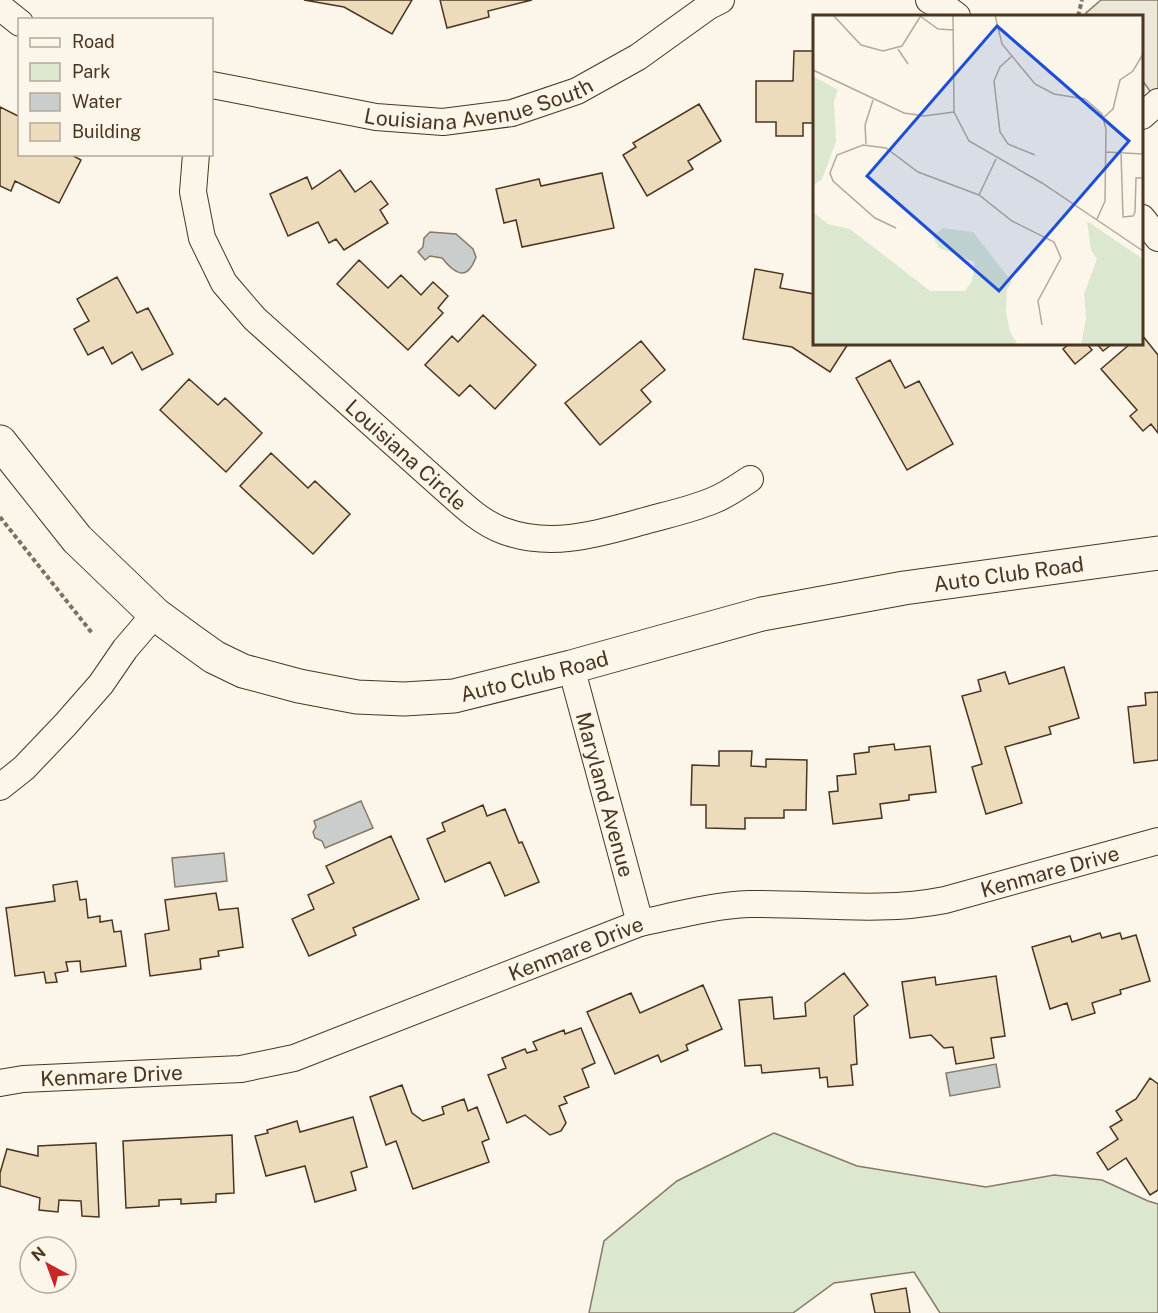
<svg xmlns="http://www.w3.org/2000/svg" width="1158" height="1313" font-family="'Public Sans',sans-serif">
  <style>
    .green { fill: #dce7d0; stroke: #887966; stroke-width: 1.5 }
    .parking { fill: #ede7d9; stroke: #887966; stroke-width: 1.5 }
    .water { fill: #c9cecd; stroke: #887966; stroke-width: 1.5 }
    .building { fill: #ecdcbc; stroke: #4a3520; stroke-width: 1.5 }
    .lines { fill: none; stroke-linecap: round; stroke-linejoin: round }
    .street-casing { stroke: #4a3520; stroke-width: 28 }
    .secondary-casing { stroke: #4a3520; stroke-width: 35 }
    .path { stroke: #7f6f5c; stroke-width: 4; stroke-dasharray: 4.5 3; stroke-linecap: butt }
    .street { stroke: #fbf6e9; stroke-width: 26 }
    .secondary { stroke: #fbf6e9; stroke-width: 33 }
    .labels { text-anchor: middle; dominant-baseline: central; stroke-width: 4.5; stroke-linejoin: round; paint-order: stroke }
    .street-label { font-size: 21px; fill: #4a3520; stroke: #fbf6e9 }
    .inset-road { fill: none; stroke: #b4a999; stroke-width: 1.5 }
    .view { fill: #1d4ed8; fill-opacity: 0.15; stroke: #1d4ed8; stroke-width: 3 }
    .inset-edge { fill: none; stroke: #4a3520; stroke-width: 3 }
  </style>
  <rect width="100%" height="100%" fill="#fbf6e9"/>
  <!-- green -->
  <path class="green" d="M 774,1133 L 857,1166 L 986,1187 L 1054,1175 L 1102,1180 L 1148,1201 L 1158,1204 L 1158,1313 L 940,1313 L 914,1272 L 834,1283 L 793,1313 L 589,1313 L 604,1241 L 677,1181 Z"/>
  <!-- parking -->
  <path class="parking" d="M 1101,0 L 1158,0 L 1158,102 L 1142,80 L 1142,16 L 1088,16 L 1086,13 Z"/>
  <!-- water -->
  <path class="water" d="M 430,232 L 456,234 L 473,249 L 476,257 C 467,282 455,274 442,258 L 430,256 L 425,260 L 418,252 L 423,247 L 424,238 Z
    M 361,801 L 373,828 L 325,848 L 322,841 L 315,838 L 313,832 L 316,827 L 314,821 Z
    M 224,853 L 227,881 L 175,887 L 172,858 Z
    M 996,1064 L 1000,1087 L 950,1096 L 946,1073 Z"/>
  <!-- building -->
  <path class="building" d="M 304,0 L 412,0 L 392,34 L 344,7 Z
    M 440,0 L 532,0 L 488,11 L 489,17 L 447,28 Z
    M 794,51 L 814,51 L 814,123 L 803,123 L 803,136 L 776,136 L 776,122 L 756,122 L 756,81 L 793,81 Z
    M 699,104 L 721,141 L 688,161 L 693,169 L 647,196 L 623,155 L 636,147 L 633,143 Z
    M 0,107 L 20,117 L 20,154 L 70,154 L 81,160 L 59,203 L 15,181 L 11,191 L 0,186 Z
    M 340,170 L 355,192 L 371,181 L 388,204 L 380,210 L 388,223 L 344,250 L 336,239 L 329,243 L 318,222 L 288,236 L 270,194 L 307,177 L 312,189 Z
    M 602,173 L 614,228 L 522,247 L 516,220 L 504,223 L 496,189 L 539,179 L 541,186 Z
    M 359,260 L 388,288 L 401,275 L 421,295 L 433,282 L 448,296 L 438,308 L 443,313 L 408,350 L 337,284 Z
    M 755,269 L 783,274 L 780,288 L 814,294 L 814,344 L 848,344 L 830,372 L 792,347 L 743,339 Z
    M 117,277 L 137,313 L 148,308 L 173,354 L 142,370 L 132,352 L 112,364 L 103,347 L 88,355 L 74,329 L 89,321 L 77,299 Z
    M 483,315 L 536,365 L 495,409 L 470,385 L 459,396 L 425,365 L 452,336 L 458,342 Z
    M 1142,335 L 1158,355 L 1158,433 L 1151,424 L 1143,431 L 1130,416 L 1137,410 L 1101,369 L 1130,344 L 1142,344 Z
    M 641,341 L 665,370 L 641,390 L 651,402 L 600,445 L 565,403 Z
    M 1069,344 L 1087,344 L 1092,350 L 1075,364 L 1063,349 Z
    M 1097,344 L 1112,344 L 1103,351 Z
    M 890,360 L 905,388 L 919,381 L 953,444 L 907,470 L 856,378 Z
    M 189,379 L 218,405 L 225,398 L 262,433 L 226,472 L 160,410 Z
    M 271,453 L 308,488 L 315,481 L 350,514 L 313,554 L 240,486 Z
    M 1064,667 L 1079,718 L 1049,727 L 1051,734 L 1005,747 L 1022,803 L 986,814 L 972,767 L 982,764 L 962,696 L 981,691 L 978,680 L 1005,672 L 1009,684 Z
    M 1158,692 L 1158,760 L 1134,763 L 1128,707 L 1146,705 L 1145,693 Z
    M 894,744 L 895,750 L 930,746 L 936,792 L 909,795 L 909,800 L 880,804 L 882,818 L 833,824 L 829,792 L 838,791 L 837,776 L 856,774 L 854,754 L 869,752 L 869,747 Z
    M 719,751 L 752,751 L 751,766 L 766,767 L 766,759 L 807,760 L 806,810 L 784,810 L 784,818 L 745,818 L 745,829 L 706,828 L 706,805 L 691,805 L 692,765 L 719,766 Z
    M 483,805 L 487,816 L 505,809 L 519,843 L 522,842 L 539,882 L 505,896 L 490,862 L 445,882 L 427,839 L 445,831 L 442,823 Z
    M 391,836 L 419,899 L 353,928 L 356,935 L 309,956 L 292,919 L 314,909 L 308,895 L 334,883 L 326,866 Z
    M 77,881 L 80,900 L 86,899 L 88,918 L 100,916 L 100,922 L 112,920 L 114,932 L 121,931 L 126,966 L 81,972 L 80,961 L 66,962 L 68,971 L 55,973 L 57,982 L 46,983 L 44,972 L 15,976 L 6,908 L 55,901 L 53,885 Z
    M 216,893 L 219,910 L 238,908 L 243,947 L 218,951 L 219,956 L 200,959 L 201,969 L 150,976 L 145,934 L 169,930 L 165,900 Z
    M 1100,933 L 1102,938 L 1120,933 L 1122,939 L 1136,935 L 1150,981 L 1120,990 L 1121,994 L 1092,1003 L 1095,1013 L 1072,1020 L 1067,1003 L 1050,1009 L 1032,947 L 1070,936 L 1072,942 Z
    M 844,973 L 868,1005 L 854,1016 L 857,1064 L 851,1065 L 853,1085 L 828,1087 L 827,1077 L 820,1078 L 819,1068 L 762,1073 L 761,1065 L 745,1066 L 739,1000 L 772,997 L 774,1019 L 806,1016 L 805,1003 Z
    M 996,976 L 1005,1036 L 991,1038 L 994,1058 L 956,1064 L 953,1047 L 944,1048 L 931,1035 L 910,1038 L 902,982 L 935,977 L 936,985 Z
    M 703,985 L 722,1029 L 686,1045 L 688,1050 L 661,1062 L 658,1055 L 615,1074 L 587,1012 L 631,993 L 640,1013 Z
    M 581,1028 L 595,1063 L 582,1069 L 589,1087 L 564,1097 L 567,1103 L 559,1106 L 566,1123 L 561,1131 L 550,1135 L 525,1115 L 507,1123 L 488,1075 L 506,1068 L 502,1058 L 525,1049 L 527,1053 L 537,1050 L 533,1042 L 564,1030 L 565,1034 Z
    M 1150,1078 L 1158,1084 L 1158,1190 L 1150,1195 L 1126,1158 L 1108,1170 L 1097,1153 L 1118,1139 L 1110,1127 L 1122,1120 L 1116,1111 L 1136,1099 Z
    M 402,1085 L 412,1113 L 423,1121 L 444,1114 L 442,1107 L 464,1099 L 468,1111 L 477,1107 L 489,1139 L 482,1142 L 489,1162 L 413,1189 L 396,1141 L 386,1145 L 370,1097 Z
    M 353,1117 L 367,1167 L 351,1172 L 356,1190 L 315,1202 L 305,1166 L 266,1176 L 255,1136 L 268,1133 L 267,1130 L 297,1121 L 300,1132 Z
    M 232,1135 L 234,1193 L 216,1194 L 216,1202 L 181,1204 L 181,1199 L 159,1200 L 159,1206 L 126,1208 L 123,1141 Z
    M 96,1143 L 99,1217 L 82,1216 L 81,1201 L 59,1200 L 58,1212 L 39,1210 L 40,1198 L 0,1186 L 0,1173 L 7,1149 L 38,1156 L 38,1146 Z
    M 906,1288 L 910,1313 L 875,1313 L 871,1294 Z"/>
  <g class="lines">
    <!-- street casing -->
    <g class="street-casing">
      <g id="street">
        <path d="M 929,0 L 949,10 L 957,16"/>
        <path d="M 0,7 L 20,23"/>
        <path id="s1" d="M 212,85 L 376,117 L 443,122 L 512,113 L 577,91 L 638,57 L 709,6 L 721,0"/>
        <path d="M 1142,116 L 1158,102"/>
        <path id="s2" d="M 196,154 L 193,192 L 202,238 L 224,283 L 255,319 L 444,488 C 462,504 481,523 504,531 C 553,549 600,533 648,520 C 670,514 693,509 714,500 C 727,495 739,486 750,479"/>
        <path d="M 1142,218 L 1158,238"/>
        <path id="s3" d="M 571,667 L 640,923"/>
        <path d="M 0,787 L 24,768 L 65,725 L 101,684 L 125,649 L 155,614"/>
        <path id="s4" d="M 0,1083 L 23,1079 L 241,1069 L 294,1058 L 640,923 C 674,916 715,905 749,904 C 815,903 880,913 945,900 L 1158,841"/>
      </g>
    </g>
    <!-- secondary casing -->
    <g class="secondary-casing">
      <g id="secondary">
        <path id="s5" d="M 0,442 L 77,539 L 155,614 L 189,639 L 214,657 L 243,671 L 299,686 L 357,697 L 404,699 L 454,696 L 571,667 L 762,614 L 904,588 L 1158,553"/>
      </g>
    </g>
    <!-- path -->
    <path class="path" d="M 1078,16 L 1082,0
      M 0,517 L 92,633"/>
    <!-- street -->
    <use href="#street" class="street"/>
    <!-- secondary -->
    <use href="#secondary" class="secondary"/>
  </g>
  <g class="labels">
    <!-- street labels -->
    <g class="street-label">
      <text stroke="none"><textPath href="#s1" startOffset="272">Louisiana Avenue South</textPath></text>
      <text stroke="none"><textPath href="#s2" startOffset="386">Louisiana Circle</textPath></text>
      <text stroke="none"><textPath href="#s5" startOffset="1120">Auto Club Road</textPath></text>
      <text stroke="none"><textPath href="#s5" startOffset="634">Auto Club Road</textPath></text>
      <text stroke="none"><textPath href="#s3" startOffset="132">Maryland Avenue</textPath></text>
      <text stroke="none"><textPath href="#s4" startOffset="1083">Kenmare Drive</textPath></text>
      <text stroke="none"><textPath href="#s4" startOffset="598">Kenmare Drive</textPath></text>
      <text stroke="none"><textPath href="#s4" startOffset="112">Kenmare Drive</textPath></text>
    </g>
  </g>
  <!-- overview -->
  <g transform="translate(813 15)">
    <rect width="330" height="330" fill="#fbf6e9"/>
    <path d="M 0,61 L 25,75 L 21,86 L 23,127 L 9,164 L 0,171 ZM 0,197 L 15,209 L 37,214 L 117,276 L 152,276 L 159,266 L 162,247 L 126,233 L 120,221 L 130,213 L 160,217 L 199,267 L 194,274 L 193,297 L 197,317 L 205,330 L 0,330 ZM 274,206 L 330,244 L 330,330 L 268,330 L 273,303 L 271,279 L 284,244 L 278,235 Z" fill="#dce7d0"/>
    <path class="inset-road" d="M 20,0 L 48,30 L 70,36 L 89,31 L 107,2M 140,0 L 141,97 L 156,126 L 229,168 L 330,236M 182,0 L 189,29 L 222,69 L 241,79 L 272,84 L 289,99 L 293,114 L 292,186 L 284,204M 107,1 L 125,14 L 141,15M 85,34 L 95,49M 199,41 L 187,52 L 181,66 L 187,117 L 195,129 L 222,140M 0,55 L 91,98 L 111,101 L 141,97M 290,103 L 300,94 L 307,65 L 320,56 L 330,39M 53,129 L 52,110 L 60,85M 293,137 L 330,139M 308,138 L 310,202 L 320,201 L 322,197 L 323,163 L 330,163M 166,180 L 183,144M 83,213 L 62,203 L 20,166 L 17,158 L 24,140 L 50,130 L 73,133 L 105,157 L 166,180 L 199,206 L 241,227 L 248,243 L 225,286 L 229,310"/>
    <path class="view" d="M 184,11 L 316,126 L 186,276 L 54,161 Z"/>
    <rect width="330" height="330" class="inset-edge"/>
  </g>
  <!-- legend -->
  <rect x="18" y="18" width="195" height="138" fill="#fbf6e9" stroke="#b4a999" stroke-width="1.5"/>
  <rect x="30" y="38" width="30" height="9" fill="#fbf6e9" stroke="#b4a999" stroke-width="1.5"/>
  <text x="72" y="48" font-size="18" fill="#4a3520">Road</text>
  <rect x="30" y="63" width="30" height="18" fill="#dce7d0" stroke="#b4a999" stroke-width="1.5"/>
  <text x="72" y="78" font-size="18" fill="#4a3520">Park</text>
  <rect x="30" y="93" width="30" height="18" fill="#c9cecd" stroke="#b4a999" stroke-width="1.5"/>
  <text x="72" y="108" font-size="18" fill="#4a3520">Water</text>
  <rect x="30" y="123" width="30" height="18" fill="#ecdcbc" stroke="#b4a999" stroke-width="1.5"/>
  <text x="72" y="138" font-size="18" fill="#4a3520">Building</text>
  <!-- north arrow -->
  <g transform="translate(48 1265) rotate(319)"><circle r="28" fill="#fbf6e9" stroke="#b4a999" stroke-width="1.5"/>
  <path d="M0-4.5L10 22L0 15L-10 22Z" fill="#c62828"/>
  <text y="-9" font-size="16" font-weight="bold" text-anchor="middle" fill="#4a3520">N</text>
  </g>
</svg>
